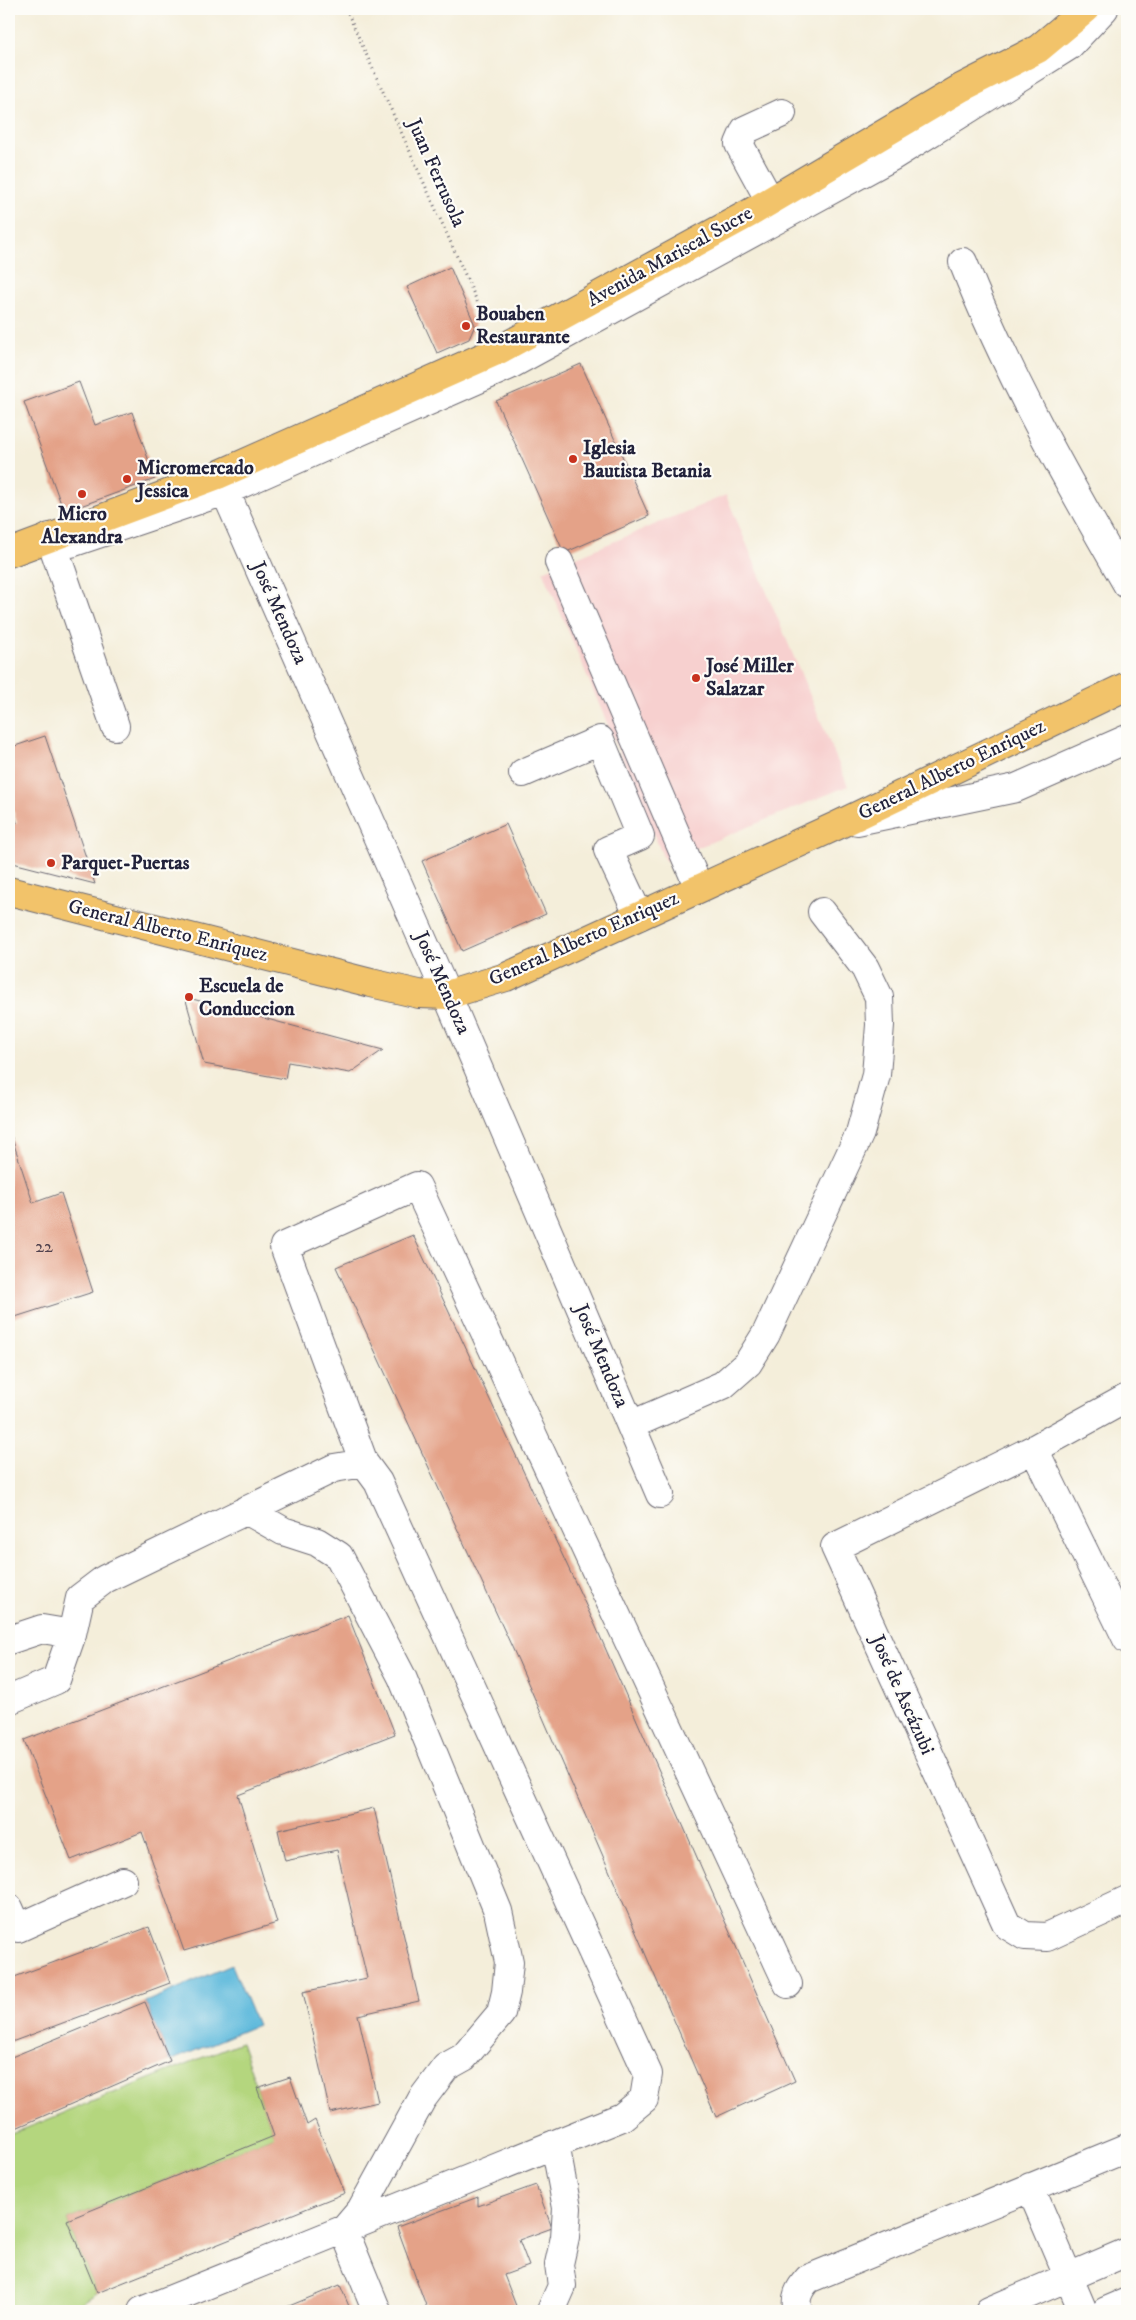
<svg xmlns="http://www.w3.org/2000/svg" width="1136" height="2320" font-family="'IM FELL DW Pica',serif">
  <style>
    .built { fill: #f7d0cf }
    .green { fill: #b4d67e; stroke: #6b7c5c }
    .water { fill: #5fbadc; stroke: #406e8c }
    .building { fill: #e4a288 }
    .lines { fill: none; stroke-linecap: round; stroke-linejoin: round }
    .minor-casing { stroke: #6c6973; stroke-width: 30 }
    .major-casing { stroke: #6c6973; stroke-width: 30 }
    .path { stroke: #6c6973; stroke-width: 3; stroke-dasharray: 1 4; stroke-linecap: butt }
    .minor { stroke: #fff; stroke-width: 28 }
    .major { stroke: #f2c36a; stroke-width: 28 }
    .poi-dot { fill: #c8321e; stroke: #fdfcf7; stroke-width: 2 }
    .labels { text-anchor: middle; dominant-baseline: central; stroke-width: 4.5; stroke-linejoin: round; paint-order: stroke }
    .number-label { font-size: 18px; fill: #52424e }
    .street-label { font-size: 20px; fill: #22223b; stroke: #fdfcf7 }
    .poi-label { font-size: 20px; font-weight: bold; fill: #22223b; stroke: #fdfcf7; text-anchor: start }
  </style>
  <rect width="100%" height="100%" fill="#fdfcf7"/>
  <filter id="ink" filterUnits="userSpaceOnUse"><feTurbulence type="fractalNoise" baseFrequency=".02" numOctaves="2"/><feDisplacementMap in="SourceGraphic" scale="10" xChannelSelector="R" yChannelSelector="G"/><feConvolveMatrix kernelMatrix="1 2 1 2 8 2 1 2 1" color-interpolation-filters="sRGB"/></filter>
  <filter id="wash" filterUnits="userSpaceOnUse"><feTurbulence type="fractalNoise" baseFrequency=".0096" numOctaves="4" result="noise"/><feDisplacementMap in="SourceGraphic" scale="20" xChannelSelector="R" yChannelSelector="G"/><feGaussianBlur stdDeviation="1.12" result="paint"/><feColorMatrix in="noise" values="0 0 0 0 0 0 0 0 0 0 0 0 0 0 0 0 0 1.4 0 .05"/><feComposite in="paint" operator="in"/></filter>
  <g filter="url(#wash)">
    <rect width="100%" height="100%" fill="#f4eeda"/>
    <!-- built -->
    <path class="built" d="M 726,495 L 848,786 L 665,861 L 543,571 Z"/>
    <!-- green -->
    <path class="green" d="M 241,2042 L 274,2136 L 67,2220 L 97,2293 L 72,2309 L 63,2311 L 9,2310 L 9,2135 Z"/>
    <!-- water -->
    <path class="water" d="M 232,1965 L 257,2025 L 170,2061 L 145,2002 Z"/>
    <g id="blocks">
      <!-- building -->
      <path class="building" d="M 450,267 L 475,325 L 469,339 L 437,353 L 407,287 Z
        M 581,364 L 649,516 L 564,553 L 496,401 Z
        M 79,382 L 95,425 L 132,412 L 155,479 L 64,512 L 24,402 Z
        M 45,736 L 95,884 L 9,862 L 9,825 L 17,823 L 9,797 L 9,748 Z
        M 506,824 L 546,914 L 462,951 L 422,861 Z
        M 185,997 L 383,1050 L 350,1073 L 288,1062 L 285,1079 L 204,1064 Z
        M 9,1129 L 33,1203 L 61,1193 L 93,1292 L 9,1319 Z
        M 413,1235 L 596,1627 L 795,2081 L 716,2117 L 518,1660 L 336,1267 Z
        M 348,1615 L 395,1734 L 238,1795 L 277,1923 L 184,1951 L 142,1832 L 71,1860 L 24,1740 Z
        M 374,1808 L 419,2001 L 358,2015 L 378,2102 L 330,2113 L 303,1992 L 367,1978 L 337,1850 L 285,1861 L 278,1830 Z
        M 149,1927 L 170,1983 L 9,2043 L 9,1979 Z
        M 145,2002 L 170,2061 L 9,2131 L 9,2058 Z
        M 290,2077 L 307,2125 L 315,2120 L 345,2193 L 97,2293 L 67,2220 L 274,2136 L 257,2088 Z
        M 536,2185 L 552,2228 L 519,2240 L 529,2266 L 504,2275 L 518,2311 L 428,2311 L 397,2227 L 478,2197 L 478,2206 Z
        M 340,2285 L 351,2311 L 277,2311 Z"/>
    </g>
  </g>
  <g filter="url(#ink)">
    <use href="#blocks" fill-opacity="0" stroke="#6c6973" stroke-width="1"/>
    <g class="lines">
      <!-- minor casing -->
      <g class="minor-casing">
        <path id="minor" d="M 770,201 L 739,144 L 745,130 L 782,113
          M 963,262 C 1007,374 1067,480 1127,584
          M 218,475 L 447,995 L 660,1494
          M 50,537 L 115,726
          M 71,543 L 225,491 L 508,366 L 893,156 L 1069,46 L 1104,9
          M 559,562 L 699,888
          M 523,773 L 600,740 L 640,836 L 608,850 L 639,916
          M 857,821 L 1016,788 L 1127,739
          M 1127,1398 L 1034,1449 L 835,1547 L 1007,1925 L 1025,1936 L 1047,1937 L 1127,1900
          M 631,1425 L 723,1385 L 748,1363 L 766,1334 L 860,1133 L 876,1075 L 880,1025 L 879,997 L 865,968 L 822,912
          M 1034,1449 L 1127,1639
          M 364,1463 L 284,1246 L 417,1186 L 788,1984
          M 246,1510 L 283,1531 L 317,1542 L 339,1556 L 402,1677 L 498,1911 L 509,1962 L 506,1992 L 501,2013 L 464,2057 L 446,2067 L 422,2099 L 361,2210 L 344,2230 L 377,2311
          M 9,1640 L 42,1629 L 72,1634
          M 9,1700 L 56,1680 L 72,1634 L 80,1598 L 105,1579 L 334,1468 L 364,1463 L 378,1482 L 648,2074 L 644,2099 L 622,2117 L 142,2311
          M 9,1908 L 18,1928 L 123,1881
          M 1030,2187 L 1083,2311
          M 551,2311 L 562,2286 L 559,2264 L 565,2237 L 567,2208 L 555,2144
          M 798,2311 C 794,2298 799,2289 808,2279 L 1127,2148
          M 989,2311 L 1127,2252
          M 1106,2311 L 1127,2302"/>
      </g>
      <!-- major casing -->
      <g class="major-casing">
        <path id="major" d="M 9,553 L 218,475 L 499,350 L 750,213 L 961,88 L 1038,49 L 1086,9
          M 9,891 L 371,983 L 419,994 L 447,995 L 506,977 L 836,826 L 1127,686"/>
      </g>
      <!-- path -->
      <path class="path" d="M 346,9 L 485,319"/>
      <!-- minor -->
      <use href="#minor" class="minor"/>
      <!-- major -->
      <use href="#major" class="major"/>
    </g>
  </g>
  <!-- markers -->
  <g class="poi-dot">
    <circle cx="466" cy="326" r="5"/>
    <circle cx="573" cy="459" r="5"/>
    <circle cx="127" cy="479" r="5"/>
    <circle cx="82" cy="494" r="5"/>
    <circle cx="696" cy="678" r="5"/>
    <circle cx="51" cy="863" r="5"/>
    <circle cx="189" cy="997" r="5"/>
  </g>
  <g class="labels">
    <!-- number labels -->
    <g class="number-label">
      <text x="44" y="1247">22</text>
    </g>
    <!-- street labels -->
    <g class="street-label">
      <text transform="translate(436 173) rotate(66)">Juan Ferrusola</text>
      <text transform="translate(670 257) rotate(-29)">Avenida Mariscal Sucre</text>
      <text transform="translate(279 613) rotate(66)">José Mendoza</text>
      <text transform="translate(952 770) rotate(-26)">General Alberto Enriquez</text>
      <text transform="translate(168 931) rotate(14)">General Alberto Enriquez</text>
      <text transform="translate(584 939) rotate(-24)">General Alberto Enriquez</text>
      <text transform="translate(442 983) rotate(66)">José Mendoza</text>
      <text transform="translate(601 1356) rotate(67)">José Mendoza</text>
      <text transform="translate(902 1695) rotate(66)">José de Ascázubi</text>
    </g>
    <!-- poi labels -->
    <g class="poi-label">
      <text x="476" y="314">Bouaben<tspan x="476" dy="23">Restaurante</tspan></text>
      <text x="583" y="448">Iglesia<tspan x="583" dy="23">Bautista Betania</tspan></text>
      <text x="137" y="468">Micromercado<tspan x="137" dy="23">Jessica</tspan></text>
      <text x="82" y="514" text-anchor="middle">Micro<tspan x="82" dy="23">Alexandra</tspan></text>
      <text x="706" y="666">José Miller<tspan x="706" dy="23">Salazar</tspan></text>
      <text x="61" y="863">Parquet-Puertas</text>
      <text x="199" y="986">Escuela de<tspan x="199" dy="23">Conduccion</tspan></text>
    </g>
  </g>
  <!-- margin -->
  <rect width="1136" height="2320" fill="none" stroke="#fdfcf7" stroke-width="30"/>
</svg>
